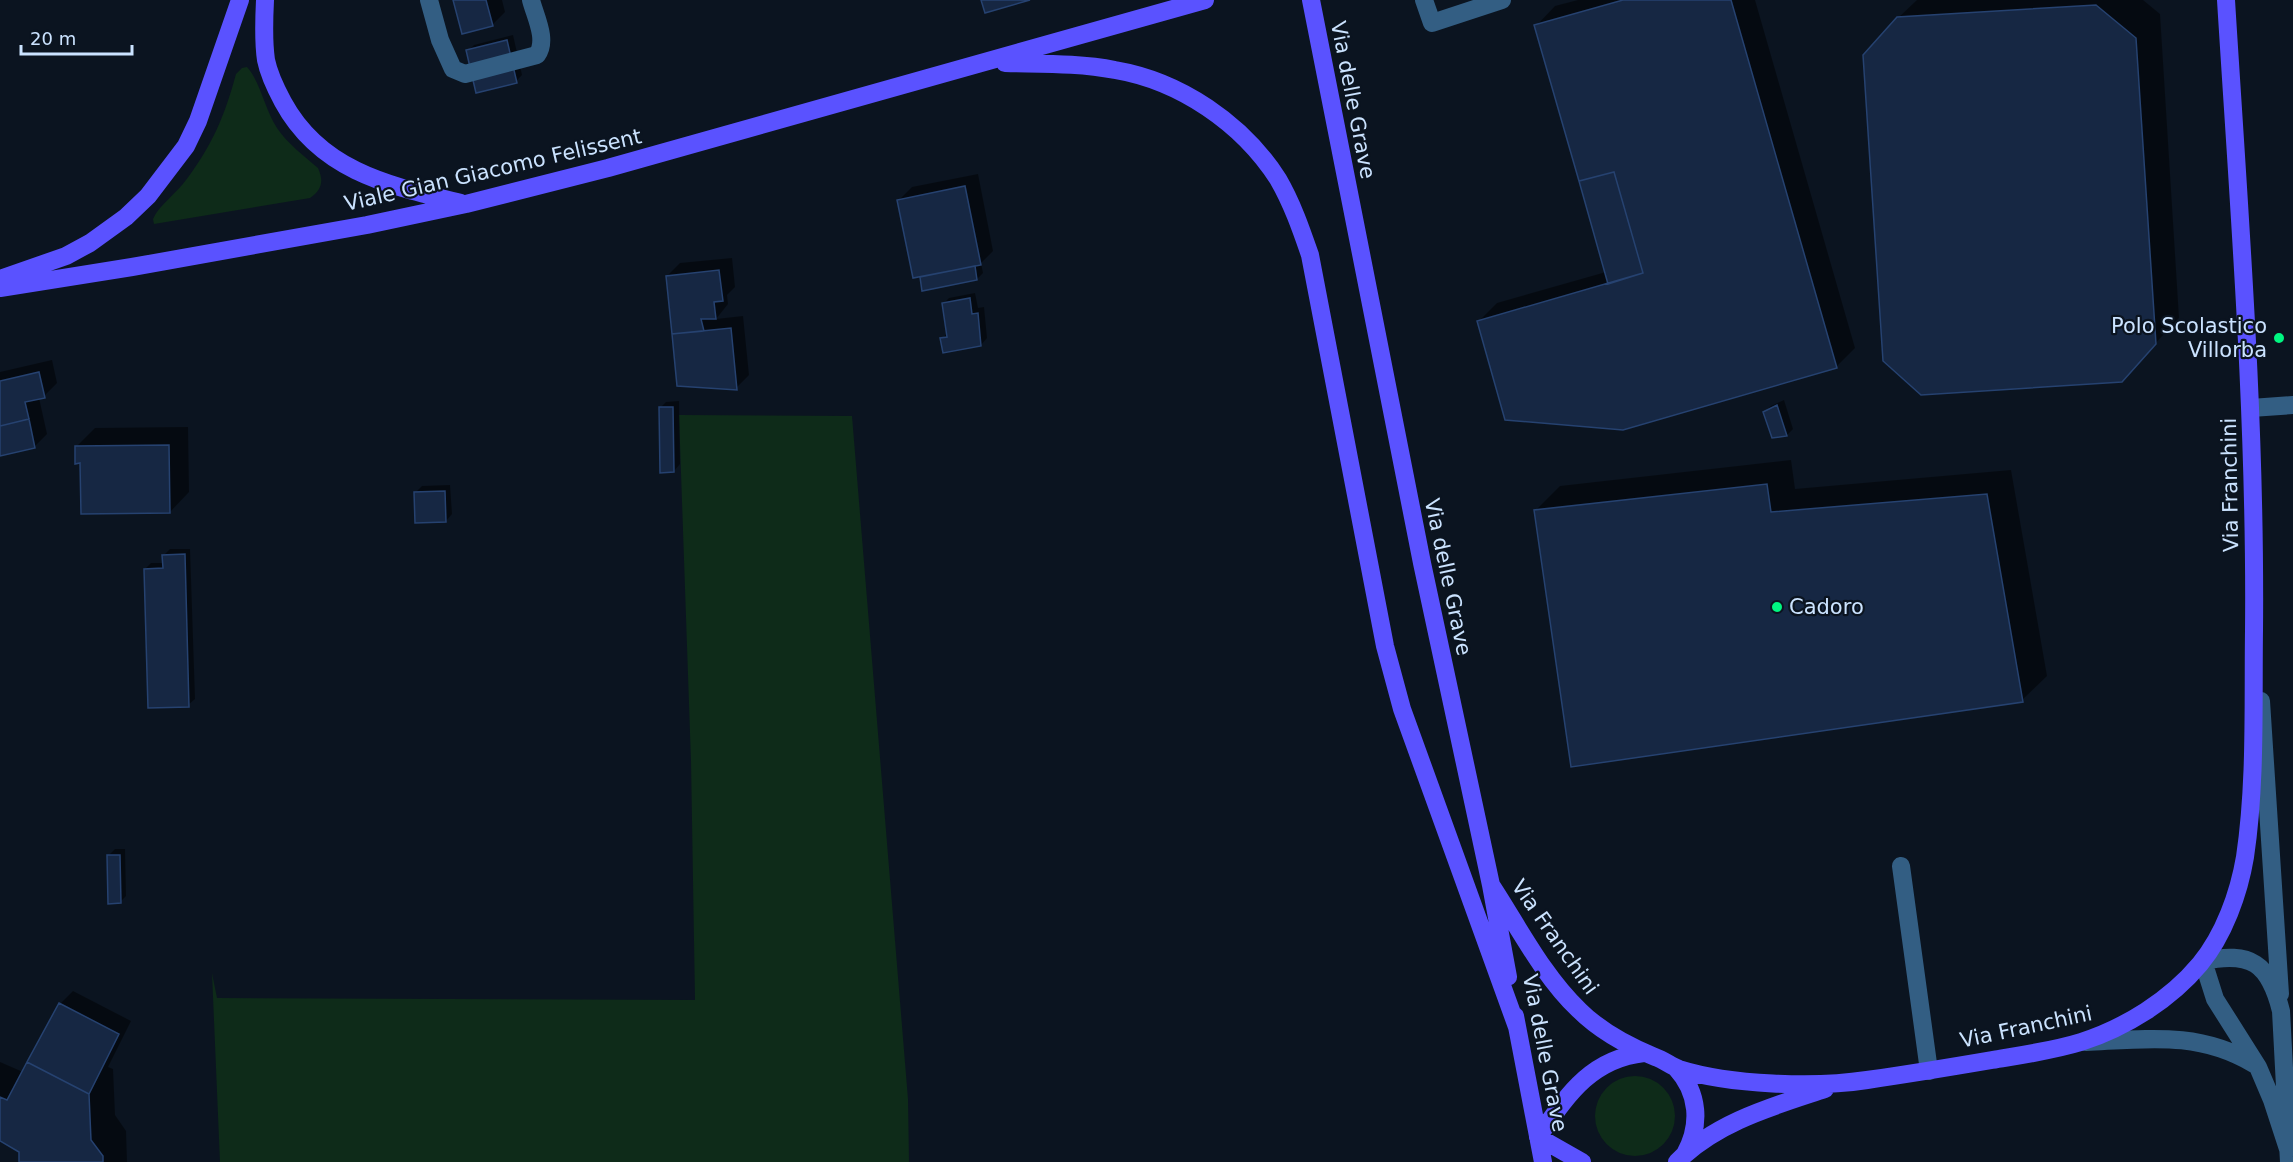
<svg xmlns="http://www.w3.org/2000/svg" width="2293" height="1162" font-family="'DejaVu Sans',sans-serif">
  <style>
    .green { fill: #0e2b19 }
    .shadow { fill: #0007 }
    .building { fill: #162743; stroke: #264270; stroke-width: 1.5 }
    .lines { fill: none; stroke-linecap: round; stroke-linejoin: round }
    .minor { stroke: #335e83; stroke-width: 18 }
    .major { stroke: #5a52ff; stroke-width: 18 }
    .poi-dot { fill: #00f681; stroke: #0b1420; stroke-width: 2 }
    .labels { text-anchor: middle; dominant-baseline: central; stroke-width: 4.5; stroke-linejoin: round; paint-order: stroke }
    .street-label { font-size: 21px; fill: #cbe3ff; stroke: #0b1420 }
    .poi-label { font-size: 21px; fill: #cbe3ff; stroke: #0b1420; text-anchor: end }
  </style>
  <rect width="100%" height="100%" fill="#0b1420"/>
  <!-- green -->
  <path class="green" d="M 247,67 C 260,81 265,110 277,128 C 287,143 304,156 318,168 C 324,181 322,190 310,198 L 154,224 L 153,219 C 159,205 177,193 186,180 C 212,146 225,115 236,74 L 242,68 Z
    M 679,415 L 852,416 L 908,1099 L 909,1162 L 220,1162 L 212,973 L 217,998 L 695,1000 L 691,761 Z
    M1595 1116a40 40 0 1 1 80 0a40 40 0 1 1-80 0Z"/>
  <!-- shadow -->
  <path class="shadow" d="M 455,0 L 502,0 L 505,12 L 492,25 Z
    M 1578,0 L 1755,0 L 1855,348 L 1836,367 L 1478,322 L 1497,303 L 1606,272 L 1536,26 L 1555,6 Z
    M 1917,0 L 2143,0 L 2160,14 L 2179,318 L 2121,380 L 1898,18 Z
    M 513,35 L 522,75 L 516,81 L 468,51 L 474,45 Z
    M 978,174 L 993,251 L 981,263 L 983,273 L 977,279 L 922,278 L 925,275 L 899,200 L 912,187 Z
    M 732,258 L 735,287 L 727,295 L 728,304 L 716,319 L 743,316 L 749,375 L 736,388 L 667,276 L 680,263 Z
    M 975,293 L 978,308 L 984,307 L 987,338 L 981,345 L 942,339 L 948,332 L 943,304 L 949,298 Z
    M 52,360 L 57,383 L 44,396 L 39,398 L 47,434 L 34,447 L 0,455 L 0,372 Z
    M 1784,400 L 1793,429 L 1787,435 L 1773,437 L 1764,412 L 1771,406 Z
    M 679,401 L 680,464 L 674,471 L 660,408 L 666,402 Z
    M 188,427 L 189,492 L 170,512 L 82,462 L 76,447 L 95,428 Z
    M 1791,460 L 1795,489 L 2011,470 L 2047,676 L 2022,700 L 1535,511 L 1560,486 Z
    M 450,485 L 452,514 L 446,521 L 415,493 L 422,486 Z
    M 170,549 L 190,549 L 195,699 L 188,705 L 145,569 L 151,563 L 164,563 L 164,555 Z
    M 115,849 L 125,849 L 126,896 L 120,902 L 108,856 Z
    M 73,991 L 131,1021 L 108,1067 L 113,1069 L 115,1115 L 126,1131 L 127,1162 L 21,1162 L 21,1151 L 0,1140 L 0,1062 L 23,1072 L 60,1004 Z"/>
  <!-- building -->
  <path class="building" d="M 453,0 L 486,0 L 493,26 L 462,34 Z
    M 981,0 L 1030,0 L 985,13 Z
    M 1623,0 L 1731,0 L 1837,368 L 1623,430 L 1505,420 L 1477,321 L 1643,273 L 1614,172 L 1579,181 L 1534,25 Z
    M 2096,5 L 2136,38 L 2156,344 L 2122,382 L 1921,395 L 1883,361 L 1863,55 L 1897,17 Z
    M 507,40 L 517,83 L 476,93 L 466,50 Z
    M 1614,172 L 1643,273 L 1608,284 L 1579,181 Z
    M 965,186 L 981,265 L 913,278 L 897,200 Z
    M 975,266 L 977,280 L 922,291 L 920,277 Z
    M 719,270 L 723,301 L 714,302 L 716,319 L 701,319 L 704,331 L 672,334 L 666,276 Z
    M 970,298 L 972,314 L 978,313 L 981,346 L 943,353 L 940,338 L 947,337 L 942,303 Z
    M 731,328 L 737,390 L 677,386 L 672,334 Z
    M 39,372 L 45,398 L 25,402 L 29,419 L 0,426 L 0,381 Z
    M 1777,405 L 1787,436 L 1772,438 L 1763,412 Z
    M 659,407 L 673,407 L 674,472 L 660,473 Z
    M 29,419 L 35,448 L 0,456 L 0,426 Z
    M 169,445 L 170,513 L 81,514 L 80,463 L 75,464 L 75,446 Z
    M 1767,484 L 1771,512 L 1987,494 L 2023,702 L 1571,767 L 1534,510 Z
    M 445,491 L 446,522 L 415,523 L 414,492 Z
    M 185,554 L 189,707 L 148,708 L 144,569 L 163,568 L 162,555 Z
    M 107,855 L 120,855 L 121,903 L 108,904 Z
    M 59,1003 L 119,1034 L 89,1094 L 27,1062 Z
    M 27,1062 L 89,1094 L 91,1140 L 103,1156 L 103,1162 L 19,1162 L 19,1152 L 0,1141 L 0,1097 L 7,1100 Z"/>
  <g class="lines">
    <!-- minor -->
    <path class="minor" d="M 429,0 L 440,40 L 453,69 L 465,74 L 537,55 C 548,40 535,16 531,0
      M 1424,0 L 1432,23 L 1502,0
      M 2251,408 L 2293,405
      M 2261,701 L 2280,994
      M 1901,866 L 1929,1071
      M 2086,1042 C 2147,1039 2199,1031 2254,1064
      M 2288,1149 L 2272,1100 L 2258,1067 L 2215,999 L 2203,961 C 2251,951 2269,963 2281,1011 L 2289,1162"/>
    <!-- major -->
    <path class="major" d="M 265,0 C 264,20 263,40 266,60 C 269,75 276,89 283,102 C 321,172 391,186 461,203
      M 1311,0 L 1422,563 L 1491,885 L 1508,977
      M 1005,63 C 1041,64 1079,63 1115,70 C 1180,81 1242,123 1278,179 C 1292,203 1301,229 1310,255 L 1385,646 L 1402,709 L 1517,1027
      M 0,279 L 66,256 L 90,243 L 126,217 L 148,196 L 186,146 L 198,121 L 240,0
      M 0,288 L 132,267 L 367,225 L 466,204 L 608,168 L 1205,0
      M 1491,885 C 1518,926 1543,976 1579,1010 C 1600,1031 1628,1046 1655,1057 C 1664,1060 1671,1066 1679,1069 C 1730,1085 1815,1088 1867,1080 C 1909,1074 1951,1067 1992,1060 C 2022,1055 2052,1051 2081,1042 C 2125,1028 2170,1000 2200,964 C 2224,935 2239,893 2245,857 C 2256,783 2253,706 2254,631 C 2256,420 2239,210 2226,0
      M 1515,1016 L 1543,1162
      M 1676,1068 C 1699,1093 1701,1125 1685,1154
      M 1538,1137 C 1567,1096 1590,1059 1644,1053
      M 1538,1137 L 1582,1162
      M 1677,1162 C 1716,1122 1774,1106 1825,1089"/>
  </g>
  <!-- markers -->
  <g class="poi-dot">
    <circle cx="2279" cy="338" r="6"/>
    <circle cx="1777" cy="607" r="6"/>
  </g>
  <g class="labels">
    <!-- street labels -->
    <g class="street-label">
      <text transform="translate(1353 100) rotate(79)">Via delle Grave</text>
      <text transform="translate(493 170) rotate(-13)">Viale Gian Giacomo Felissent</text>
      <text transform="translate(2230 485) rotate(-91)">Via Franchini</text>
      <text transform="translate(1448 577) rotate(78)">Via delle Grave</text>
      <text transform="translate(1555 937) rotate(55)">Via Franchini</text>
      <text transform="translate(2026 1027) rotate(-12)">Via Franchini</text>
      <text transform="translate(1545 1053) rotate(79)">Via delle Grave</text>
    </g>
    <!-- poi labels -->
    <g class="poi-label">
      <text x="2267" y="326">Polo Scolastico<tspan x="2267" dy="24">Villorba</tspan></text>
      <text x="1789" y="607" text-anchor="start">Cadoro</text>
    </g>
  </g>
  <!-- scale -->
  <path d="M21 45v9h111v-9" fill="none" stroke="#cbe3ff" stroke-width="3"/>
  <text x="30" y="45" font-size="18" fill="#cbe3ff" stroke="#0b1420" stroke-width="4.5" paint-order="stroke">20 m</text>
</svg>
